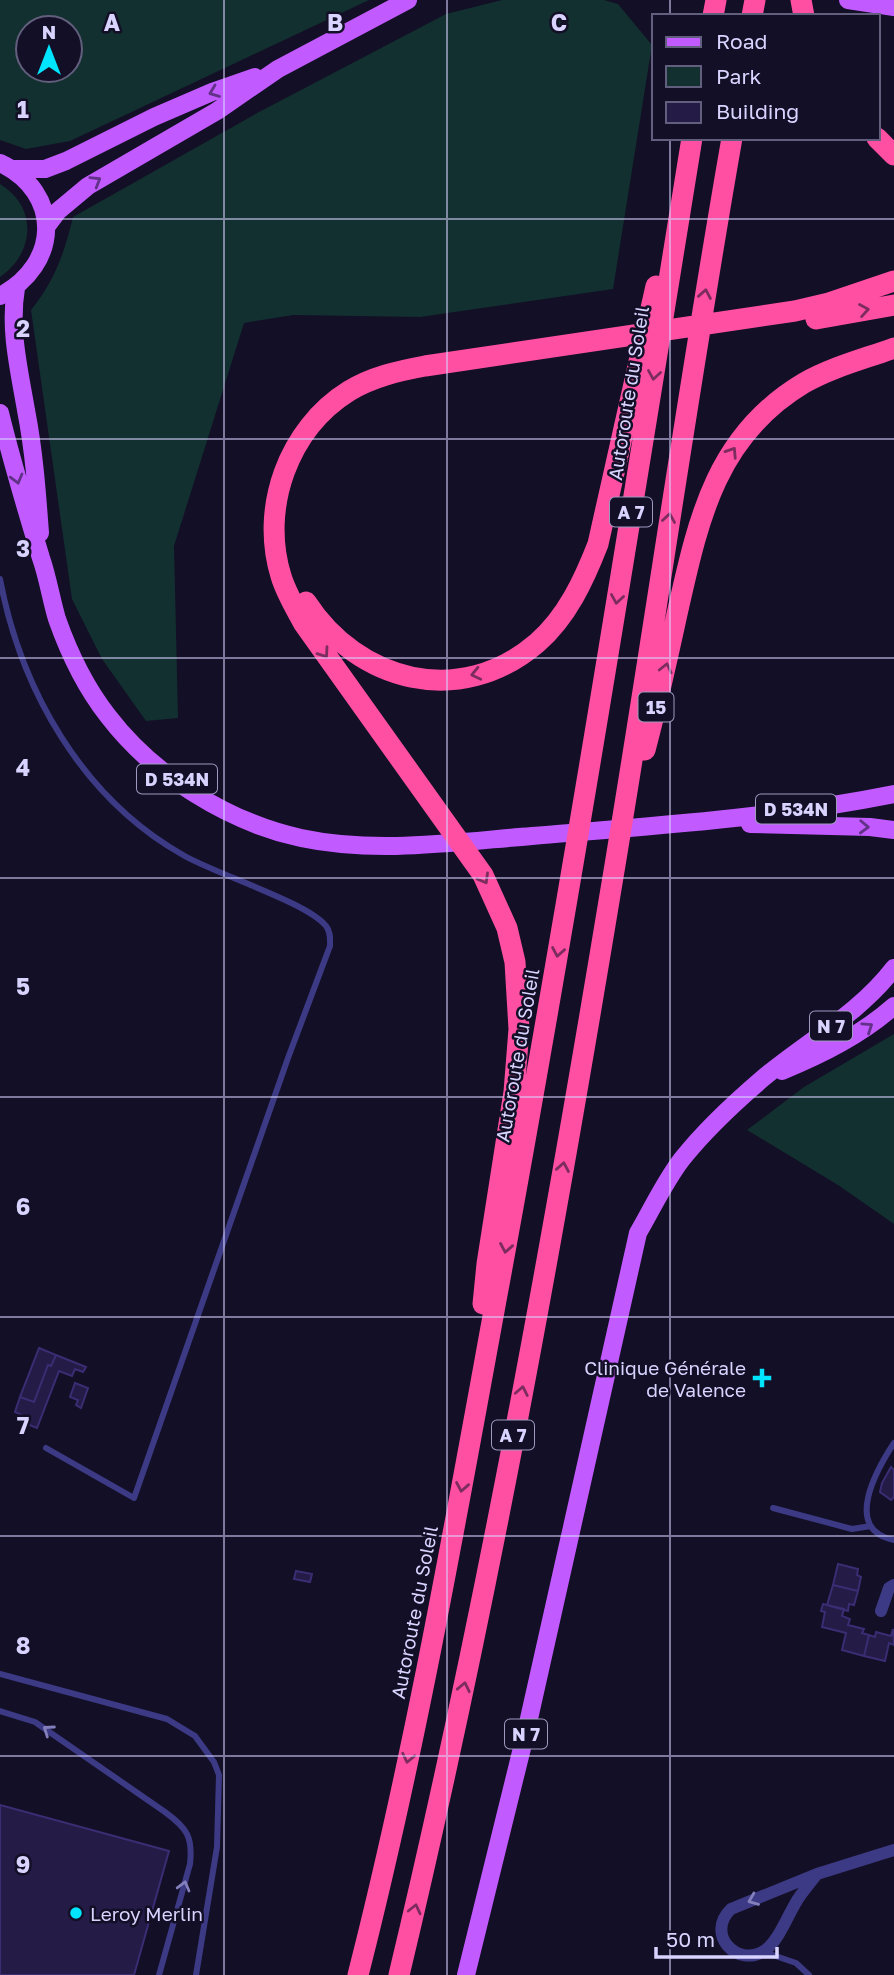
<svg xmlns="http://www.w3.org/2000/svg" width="894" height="1975" font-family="'Golos Text',sans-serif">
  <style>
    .green { fill: #12302f; fill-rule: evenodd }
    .building { fill: #241b47; stroke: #3b2d73; stroke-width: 2 }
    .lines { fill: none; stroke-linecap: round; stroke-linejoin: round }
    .service { stroke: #3d3a85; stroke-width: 6 }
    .minor { stroke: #3d3a85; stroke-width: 12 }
    .primary { stroke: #c25bff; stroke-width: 18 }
    .motorway { stroke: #ff4fa3; stroke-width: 21 }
    .oneway { stroke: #623188 }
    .oneway2 { stroke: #7d2c5e }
    .oneway3 { stroke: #837fbc }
    .grid { fill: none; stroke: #d9d4ff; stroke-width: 2; stroke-opacity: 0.55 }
    .poi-dot { fill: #00e5ff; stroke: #130f26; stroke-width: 2.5 }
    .labels { text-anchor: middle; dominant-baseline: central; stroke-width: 5; stroke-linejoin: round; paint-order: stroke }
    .shield { fill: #130f26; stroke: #9e99be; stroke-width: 2 }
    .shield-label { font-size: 18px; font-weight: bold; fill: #d9d4ff }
    .street-label { font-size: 19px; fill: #d9d4ff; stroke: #130f26 }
    .poi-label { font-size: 19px; fill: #d9d4ff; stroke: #130f26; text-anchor: end }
    .grid-label { font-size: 23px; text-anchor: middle; font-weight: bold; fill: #d9d4ff; stroke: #130f26; stroke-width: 5; stroke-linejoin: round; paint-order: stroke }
  </style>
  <rect width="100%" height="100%" fill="#130f26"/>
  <!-- green -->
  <path class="green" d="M 0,0 L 369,0 L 70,141 L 26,149 L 0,140 ZM 70,28 L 70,70 L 28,70 L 28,28 Z
    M 502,0 L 604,0 L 618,4 L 652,45 L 613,289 L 420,317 L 293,315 L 244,323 L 174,546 L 178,718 L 146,721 L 102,659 L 72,599 L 31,310 C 55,280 64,254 73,217 L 259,112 L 446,14 Z
    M 0,184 C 38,207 35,253 0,277 Z
    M 894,1034 L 894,1224 L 838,1185 L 747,1130 L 804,1087 Z"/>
  <!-- building -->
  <path class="building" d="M 39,1348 L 56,1355 L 51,1366 L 48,1365 L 34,1402 L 20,1397 Z
    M 56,1355 L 86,1367 L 83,1372 L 75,1369 L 72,1376 L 59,1371 L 37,1428 L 19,1421 L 22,1415 L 15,1412 L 20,1397 L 34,1402 L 48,1365 L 51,1366 Z
    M 75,1383 L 88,1388 L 81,1408 L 76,1405 L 78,1400 L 70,1397 Z
    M 891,1467 L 894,1470 L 894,1497 L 891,1500 L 880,1492 L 882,1483 Z
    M 838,1564 L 858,1569 L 857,1575 L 861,1577 L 858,1591 L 833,1585 Z
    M 296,1571 L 312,1574 L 310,1582 L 294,1579 Z
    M 833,1585 L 858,1591 L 854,1605 L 849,1604 L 848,1611 L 827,1605 Z
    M 823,1604 L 844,1609 L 842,1616 L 850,1619 L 848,1625 L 864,1629 L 862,1633 L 869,1635 L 864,1656 L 842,1650 L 846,1633 L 822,1627 L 825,1612 L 821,1611 Z
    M 893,1629 L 894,1645 L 889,1643 L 885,1661 L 864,1656 L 869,1635 L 875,1637 L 876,1632 L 891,1636 Z
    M 0,1805 L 169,1851 L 134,1975 L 0,1975 Z"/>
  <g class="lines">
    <!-- service -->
    <path class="service" d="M 0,579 C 21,690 82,798 183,855 C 215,874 307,902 326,926 C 331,932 330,939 330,946 L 288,1058 L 134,1498 L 46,1448
      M 894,1443 C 877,1469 842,1530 894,1540
      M 773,1508 L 852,1529 L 871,1526
      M 0,1674 L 167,1719 L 195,1736 L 214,1762 L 219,1775 L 217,1847 L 196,1975
      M 0,1711 L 35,1722 L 165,1812 C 187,1828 193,1837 190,1864 L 159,1975
      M 764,1952 L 796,1963 L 809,1975"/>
    <!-- minor -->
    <path class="minor" d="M 881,1611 L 889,1588 L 894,1585
      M 817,1874 C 811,1882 805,1889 800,1896 C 789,1911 779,1942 764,1951 C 737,1968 705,1934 731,1909 L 817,1874 L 894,1850"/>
    <!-- primary -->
    <path class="primary" d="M 848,0 L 894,7
      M 0,163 C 63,193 60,265 0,296
      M 14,169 L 45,169 L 66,161 L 154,117 L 212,92 L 255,77
      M 46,227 L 58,211 L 88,186 L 217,111 L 278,69 L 408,0
      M 16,288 C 9,329 19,369 26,410 C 34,451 37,492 40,533
      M 0,413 C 12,462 26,509 41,558 C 48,578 51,599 57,619 C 69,653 86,688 108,716 C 154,776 228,822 301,838 C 376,854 456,842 532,836 C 653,826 775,818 894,794
      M 750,824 L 870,827 L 894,830
      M 782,1071 C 823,1054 861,1035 894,1006
      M 466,1975 L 526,1732 L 638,1233 C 652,1209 665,1181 682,1159 C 705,1130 734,1103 762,1079 C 806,1042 859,1014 894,968"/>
    <!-- motorway -->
    <path class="motorway" d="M 801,0 L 804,16
      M 713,16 L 716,0
      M 752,16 L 755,0
      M 877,138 L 894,155
      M 816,319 L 894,305
      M 306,602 C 358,682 460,709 537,643 C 567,617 584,580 598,544 L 656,286
      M 645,750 C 657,705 667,660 677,614 C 698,521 715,436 804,383 C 832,367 864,359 894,348
      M 483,1304 L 487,1264 L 514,1092 L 519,1029 L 515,962 L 507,928 L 483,875 L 304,624 C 296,609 286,593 281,576 C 260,508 288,429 349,391 C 372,377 398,371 425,366 L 795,311 L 829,303 L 894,281
      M 358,1975 C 413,1760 452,1541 492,1322 C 565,929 628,533 692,138
      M 399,1975 C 485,1616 551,1252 611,889 C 653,639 688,388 732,138"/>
  </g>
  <!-- one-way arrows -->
  <defs><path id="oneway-chevron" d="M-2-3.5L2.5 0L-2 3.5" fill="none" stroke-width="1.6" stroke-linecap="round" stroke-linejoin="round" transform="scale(1.75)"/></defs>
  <g class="oneway">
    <use href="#oneway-chevron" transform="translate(214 92) rotate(159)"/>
    <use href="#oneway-chevron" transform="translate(96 181) rotate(-31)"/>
    <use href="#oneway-chevron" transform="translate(17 479) rotate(75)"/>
    <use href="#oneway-chevron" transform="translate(864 827) rotate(2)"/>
    <use href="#oneway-chevron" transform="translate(868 1027) rotate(-34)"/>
  </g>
  <g class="oneway2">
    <use href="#oneway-chevron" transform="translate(705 294) rotate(-80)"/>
    <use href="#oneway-chevron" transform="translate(864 310) rotate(-10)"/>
    <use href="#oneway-chevron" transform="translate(654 375) rotate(99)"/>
    <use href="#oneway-chevron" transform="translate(732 452) rotate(-57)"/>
    <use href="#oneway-chevron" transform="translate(669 518) rotate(-81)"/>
    <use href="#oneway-chevron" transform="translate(617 599) rotate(99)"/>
    <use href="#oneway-chevron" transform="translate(324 653) rotate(55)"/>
    <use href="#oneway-chevron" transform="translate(666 668) rotate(-77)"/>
    <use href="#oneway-chevron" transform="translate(476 674) rotate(167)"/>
    <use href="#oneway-chevron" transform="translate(484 879) rotate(60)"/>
    <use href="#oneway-chevron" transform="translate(558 952) rotate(100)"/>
    <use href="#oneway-chevron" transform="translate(563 1167) rotate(-80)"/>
    <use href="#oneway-chevron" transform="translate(506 1248) rotate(100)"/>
    <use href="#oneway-chevron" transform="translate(522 1391) rotate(-79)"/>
    <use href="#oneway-chevron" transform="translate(462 1487) rotate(100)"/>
    <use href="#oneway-chevron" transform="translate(464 1687) rotate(-78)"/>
    <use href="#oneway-chevron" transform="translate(408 1758) rotate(102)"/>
    <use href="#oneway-chevron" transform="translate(415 1909) rotate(-77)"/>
  </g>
  <g class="oneway3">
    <use href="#oneway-chevron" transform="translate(48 1730) rotate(-145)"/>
    <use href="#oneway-chevron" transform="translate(184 1886) rotate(-75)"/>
    <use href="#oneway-chevron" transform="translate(753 1900) rotate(158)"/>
  </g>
  <!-- grid -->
  <path class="grid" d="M 224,0 L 224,1975M 447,0 L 447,1975M 670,0 L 670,16M 670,138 L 670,1975M 0,219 L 894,219M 0,439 L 894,439M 0,658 L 894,658M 0,878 L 894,878M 0,1097 L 894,1097M 0,1317 L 894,1317M 0,1536 L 894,1536M 0,1756 L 894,1756"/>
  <!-- markers -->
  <g class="poi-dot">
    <path d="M758.5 1367.5h7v7h7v7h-7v7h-7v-7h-7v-7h7z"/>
    <circle cx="76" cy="1913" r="7"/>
  </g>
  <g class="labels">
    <!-- shield labels -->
    <g class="shield">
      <rect x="610" y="497.5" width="42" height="29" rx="5"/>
      <rect x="638.5" y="692.5" width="35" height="29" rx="5"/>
      <rect x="137" y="764.5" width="80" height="29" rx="5"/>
      <rect x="756" y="794.5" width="80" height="29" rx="5"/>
      <rect x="810" y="1011.5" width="42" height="29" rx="5"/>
      <rect x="492" y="1420.5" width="42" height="29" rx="5"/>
      <rect x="505" y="1719.5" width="42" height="29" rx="5"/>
    </g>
    <g class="shield-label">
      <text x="631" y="512">A 7</text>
      <text x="656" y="707">15</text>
      <text x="177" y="779">D 534N</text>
      <text x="796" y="809">D 534N</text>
      <text x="831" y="1026">N 7</text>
      <text x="513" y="1435">A 7</text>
      <text x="526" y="1734">N 7</text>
    </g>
    <!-- street labels -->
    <g class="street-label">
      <text transform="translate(628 393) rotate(-81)">Autoroute du Soleil</text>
      <text transform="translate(517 1055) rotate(-80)">Autoroute du Soleil</text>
      <text transform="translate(414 1612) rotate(-79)">Autoroute du Soleil</text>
    </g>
    <!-- poi labels -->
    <g class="poi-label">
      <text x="746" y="1367">Clinique Générale<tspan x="746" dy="22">de Valence</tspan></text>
      <text x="90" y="1913" text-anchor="start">Leroy Merlin</text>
    </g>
  </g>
  <g class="grid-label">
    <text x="112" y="31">A</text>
    <text x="335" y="31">B</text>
    <text x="559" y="31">C</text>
    <text x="23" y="118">1</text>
    <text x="23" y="337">2</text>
    <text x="23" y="557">3</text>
    <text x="23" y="776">4</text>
    <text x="23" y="995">5</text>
    <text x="23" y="1215">6</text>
    <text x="23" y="1434">7</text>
    <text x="23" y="1654">8</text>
    <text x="23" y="1873">9</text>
  </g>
  <!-- legend -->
  <rect x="652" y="14" width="228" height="126" fill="#130f26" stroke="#625e7d" stroke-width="2"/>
  <rect x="666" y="37" width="35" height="10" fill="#c25bff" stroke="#625e7d" stroke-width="2"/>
  <text x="716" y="49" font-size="21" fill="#d9d4ff">Road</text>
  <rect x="666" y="66" width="35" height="21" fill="#12302f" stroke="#625e7d" stroke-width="2"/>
  <text x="716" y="84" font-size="21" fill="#d9d4ff">Park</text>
  <rect x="666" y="102" width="35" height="21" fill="#241b47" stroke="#625e7d" stroke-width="2"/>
  <text x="716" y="119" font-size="21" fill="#d9d4ff">Building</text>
  <!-- north arrow -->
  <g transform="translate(49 49)"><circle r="33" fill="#130f26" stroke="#625e7d" stroke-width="2"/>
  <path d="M0-5L12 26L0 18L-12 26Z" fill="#00e5ff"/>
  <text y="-10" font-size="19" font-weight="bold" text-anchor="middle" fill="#d9d4ff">N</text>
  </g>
  <!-- scale -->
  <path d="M656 1947v10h121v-10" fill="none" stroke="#d9d4ff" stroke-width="3.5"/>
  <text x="666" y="1947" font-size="21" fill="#d9d4ff" stroke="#130f26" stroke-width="5" paint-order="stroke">50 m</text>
</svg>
